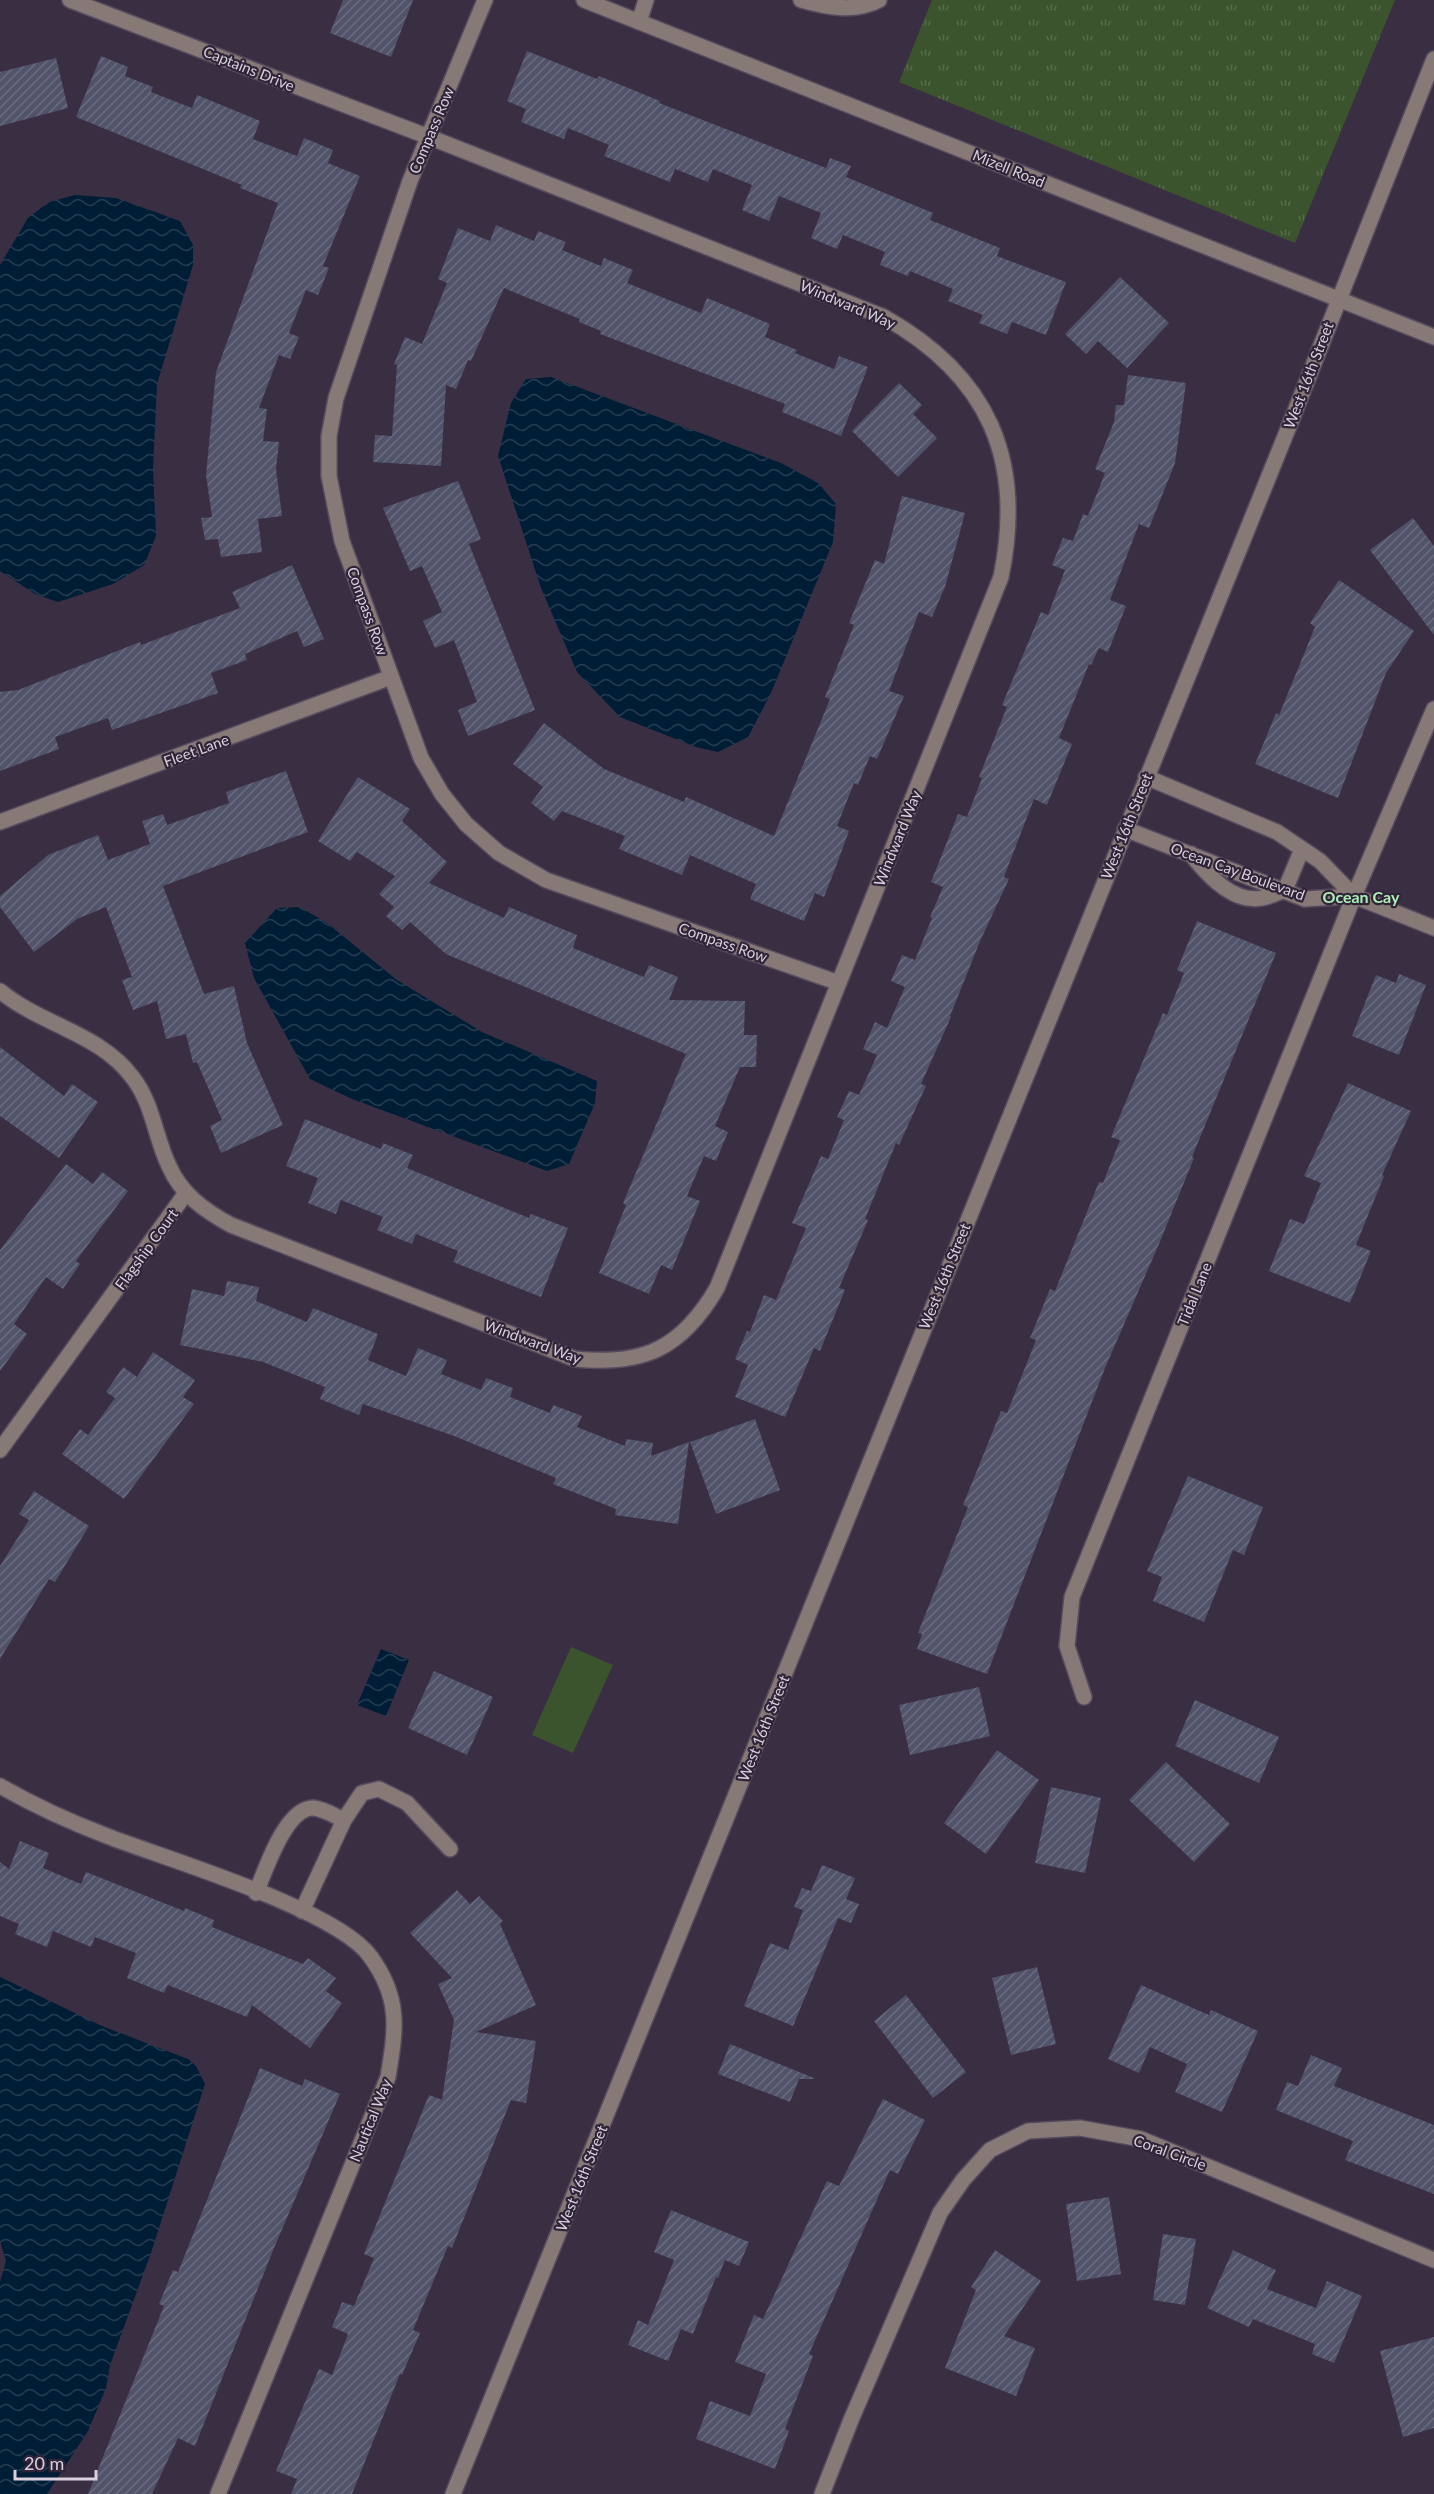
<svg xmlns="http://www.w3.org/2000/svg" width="1434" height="2494" font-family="Lato,sans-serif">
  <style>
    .grass { fill: url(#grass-tufts) }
    .park { fill: #3b542d }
    .water { fill: url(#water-waves) }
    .building { fill: url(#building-hatch) }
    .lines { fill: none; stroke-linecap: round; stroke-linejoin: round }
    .minor-casing { stroke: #564b5e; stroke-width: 18 }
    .minor { stroke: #877976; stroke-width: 15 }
    .labels { text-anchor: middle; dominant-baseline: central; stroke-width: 4.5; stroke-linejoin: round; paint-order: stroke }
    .street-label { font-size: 15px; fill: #d8d0dd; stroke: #302438 }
    .neighbourhood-label { font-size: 16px; font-weight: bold; fill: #aeeeb6; stroke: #302438 }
  </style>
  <defs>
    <pattern id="grass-tufts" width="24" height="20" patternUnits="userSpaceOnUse" patternTransform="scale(1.5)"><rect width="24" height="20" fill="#3b542d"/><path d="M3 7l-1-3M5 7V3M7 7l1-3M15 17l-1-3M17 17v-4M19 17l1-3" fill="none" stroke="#576c4b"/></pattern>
    <pattern id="water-waves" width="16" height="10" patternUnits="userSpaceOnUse" patternTransform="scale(1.5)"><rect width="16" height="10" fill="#001d36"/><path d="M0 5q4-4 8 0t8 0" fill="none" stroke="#243d53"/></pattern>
    <pattern id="building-hatch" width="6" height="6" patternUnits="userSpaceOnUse" patternTransform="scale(1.5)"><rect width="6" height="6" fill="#51536b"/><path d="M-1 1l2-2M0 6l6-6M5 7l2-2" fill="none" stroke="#696b80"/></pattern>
  </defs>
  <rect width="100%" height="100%" fill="#3a2e42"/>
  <!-- grass -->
  <path class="grass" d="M 932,0 L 1395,0 L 1295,243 L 899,82 Z"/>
  <!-- park -->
  <path class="park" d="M 571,1647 L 613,1665 L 573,1753 L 532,1735 Z"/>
  <!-- water -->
  <path class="water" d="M 75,195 L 116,198 L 180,221 L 193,245 L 193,265 L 157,384 L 153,469 L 156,536 L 144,565 L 113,584 L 58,602 L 35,594 L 0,571 L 0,265 L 28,218 L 49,202 Z
    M 551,377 L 781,463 L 818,483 L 836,504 L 833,542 L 771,693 L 748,737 L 718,752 L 696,747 L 620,717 L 577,672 L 541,588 L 498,456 L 511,403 L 526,379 Z
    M 300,907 L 327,923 L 397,980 L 482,1032 L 597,1081 L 595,1103 L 569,1164 L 547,1171 L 352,1099 L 310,1079 L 254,978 L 245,943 L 277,908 Z
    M 381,1649 L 409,1660 L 386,1716 L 357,1705 Z
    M 0,1977 L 102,2026 L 188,2059 L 196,2066 L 205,2084 L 151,2253 L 110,2365 L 106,2388 L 88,2431 L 47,2494 L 0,2494 L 0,2282 L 6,2261 L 0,2241 Z"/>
  <!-- building -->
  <path class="building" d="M 343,0 L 413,0 L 391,57 L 330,33 Z
    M 527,51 L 597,79 L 599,76 L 660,101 L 659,103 L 826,168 L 830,158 L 851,166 L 846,177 L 933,213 L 930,220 L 1000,248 L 997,256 L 1066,282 L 1046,335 L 1012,322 L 1007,334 L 979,323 L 983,315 L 948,301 L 953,289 L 910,271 L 908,276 L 880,265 L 885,252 L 843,235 L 837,249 L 811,238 L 821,213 L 779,196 L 769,221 L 742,210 L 752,185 L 713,169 L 708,182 L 675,169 L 670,182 L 604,156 L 609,145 L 568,128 L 564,139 L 521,122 L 526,109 L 507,101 Z
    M 101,56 L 128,67 L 125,76 L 153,87 L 151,92 L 192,108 L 197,95 L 260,121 L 253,139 L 297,156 L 304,138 L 333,150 L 328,163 L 360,176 L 323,266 L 329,268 L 318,295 L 306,290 L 289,333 L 299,337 L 290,359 L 279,355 L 259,408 L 267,409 L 263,441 L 279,442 L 276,469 L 282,516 L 258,519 L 262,552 L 221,557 L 218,539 L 205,540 L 201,518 L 212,517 L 206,475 L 216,372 L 278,203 L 240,188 L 242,185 L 76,117 Z
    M 56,58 L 68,108 L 0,126 L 0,72 Z
    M 496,225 L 534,241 L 538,231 L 566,242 L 562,250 L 601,266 L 604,258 L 633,270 L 627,283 L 701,313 L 707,298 L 770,324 L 765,337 L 797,350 L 795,353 L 834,369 L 839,356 L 868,367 L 841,436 L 782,412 L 785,404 L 600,334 L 601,331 L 579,322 L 580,319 L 504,288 L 471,361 L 468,360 L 456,389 L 446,385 L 441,466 L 373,462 L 375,435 L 392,436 L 397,365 L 394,364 L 405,337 L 422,344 L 447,283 L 438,279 L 458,228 L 490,241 Z
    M 1120,277 L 1169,323 L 1127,368 L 1098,341 L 1086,354 L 1065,334 Z
    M 1128,375 L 1186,383 L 1175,463 L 1149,528 L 1139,524 L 1110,600 L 1126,606 L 1108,652 L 1099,648 L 1091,665 L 1089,664 L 1059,738 L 1072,744 L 1047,805 L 1034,799 L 1004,877 L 1009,879 L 981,939 L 950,1016 L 951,1017 L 921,1084 L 926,1086 L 899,1145 L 896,1143 L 865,1219 L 868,1220 L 839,1288 L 845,1290 L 820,1351 L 814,1348 L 785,1417 L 735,1397 L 748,1365 L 735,1359 L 747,1331 L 750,1332 L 764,1295 L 776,1300 L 806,1228 L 792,1223 L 821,1156 L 828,1159 L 844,1120 L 837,1117 L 849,1091 L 859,1095 L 877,1055 L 863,1049 L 875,1022 L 887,1028 L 905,987 L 891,981 L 902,955 L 915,960 L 932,918 L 930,917 L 943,887 L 931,882 L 958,814 L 967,817 L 982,778 L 979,777 L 1007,707 L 1002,705 L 1041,612 L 1048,615 L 1065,570 L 1052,565 L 1063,538 L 1073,541 L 1083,514 L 1088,516 L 1105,473 L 1095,469 L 1114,422 L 1116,405 L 1124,405 Z
    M 899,383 L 922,405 L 913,414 L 937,438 L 898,477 L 852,431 Z
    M 458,481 L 481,539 L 469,544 L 535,710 L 468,736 L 458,710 L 477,702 L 454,640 L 435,648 L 423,621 L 442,612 L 422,566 L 410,571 L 383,508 Z
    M 902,496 L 965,513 L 945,587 L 932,617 L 919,612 L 889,691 L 904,696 L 877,759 L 870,756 L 858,785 L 854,783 L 837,826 L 849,831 L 835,869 L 824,897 L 815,893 L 804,921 L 750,899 L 756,884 L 690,855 L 682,875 L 619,849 L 625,836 L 562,811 L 554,821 L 531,803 L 543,787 L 513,764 L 544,723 L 604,769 L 684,802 L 686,797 L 774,836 L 830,699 L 825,697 L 854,625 L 849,623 L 875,560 L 884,564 Z
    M 1413,518 L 1434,546 L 1434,635 L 1370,550 Z
    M 292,565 L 324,639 L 304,647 L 297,631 L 245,654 L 247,660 L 211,673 L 218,693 L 112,730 L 108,718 L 55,737 L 59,749 L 0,771 L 0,692 L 18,690 L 140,642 L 141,645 L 240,608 L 232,592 Z
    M 1339,580 L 1414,631 L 1386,673 L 1338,798 L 1255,764 L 1276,713 L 1279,715 L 1315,627 L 1310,623 Z
    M 286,771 L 308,832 L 163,886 L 204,994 L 234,986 L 247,1043 L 283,1125 L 221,1153 L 210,1126 L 222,1120 L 197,1062 L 193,1063 L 186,1034 L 166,1039 L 157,1001 L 133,1010 L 122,980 L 132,977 L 106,907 L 77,919 L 34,952 L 0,907 L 0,896 L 48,855 L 98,835 L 108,860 L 150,844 L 142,821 L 163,814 L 167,825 L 229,803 L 226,792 Z
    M 358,777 L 410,809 L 402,821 L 447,862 L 429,883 L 504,918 L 509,907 L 577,935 L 573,948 L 644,977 L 649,965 L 678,977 L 669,1000 L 745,1001 L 744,1035 L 757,1035 L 756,1067 L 740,1067 L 715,1126 L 728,1132 L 716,1161 L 704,1156 L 687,1196 L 700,1201 L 672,1270 L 661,1265 L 649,1294 L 599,1273 L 626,1205 L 623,1203 L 686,1054 L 446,954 L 410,922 L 402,930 L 386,916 L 394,907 L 379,894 L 395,876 L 357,852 L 350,861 L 318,841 Z
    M 1197,921 L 1276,953 L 1192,1157 L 1194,1158 L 1159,1244 L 1105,1368 L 987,1674 L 917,1649 L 922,1634 L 918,1633 L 968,1507 L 963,1505 L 1001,1411 L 1007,1413 L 1036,1340 L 1030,1338 L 1050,1289 L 1055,1291 L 1099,1182 L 1103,1183 L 1120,1140 L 1111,1137 L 1163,1013 L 1167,1015 L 1184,973 L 1177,970 Z
    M 1399,974 L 1426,985 L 1399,1055 L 1352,1036 L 1376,975 L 1396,983 Z
    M 0,1047 L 64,1096 L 72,1084 L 98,1102 L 59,1158 L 0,1116 Z
    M 1348,1083 L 1411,1111 L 1382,1175 L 1384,1176 L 1356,1245 L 1371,1251 L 1350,1303 L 1269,1271 L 1290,1219 L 1304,1224 L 1321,1183 L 1304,1176 Z
    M 305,1119 L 381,1149 L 383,1143 L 413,1155 L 407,1168 L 529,1218 L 531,1214 L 568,1228 L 541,1297 L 453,1262 L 458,1251 L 416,1234 L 412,1244 L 377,1230 L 383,1217 L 341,1200 L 336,1214 L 308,1203 L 318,1178 L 286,1166 Z
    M 66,1164 L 93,1184 L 102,1172 L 128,1191 L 76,1261 L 80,1264 L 63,1289 L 46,1277 L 14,1324 L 27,1334 L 0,1371 L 0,1250 Z
    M 227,1281 L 259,1287 L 256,1301 L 307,1322 L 313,1308 L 378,1334 L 368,1360 L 406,1376 L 418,1348 L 447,1360 L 441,1374 L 481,1390 L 486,1378 L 513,1388 L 510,1397 L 550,1413 L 553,1405 L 582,1416 L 577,1427 L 625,1446 L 626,1439 L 653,1443 L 651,1456 L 689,1442 L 678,1524 L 615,1515 L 616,1509 L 553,1484 L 556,1478 L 454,1436 L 363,1404 L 359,1415 L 320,1399 L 325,1387 L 263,1362 L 180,1345 L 192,1289 L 224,1296 Z
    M 153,1352 L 195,1380 L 183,1397 L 194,1404 L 124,1499 L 62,1454 L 80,1429 L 88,1435 L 115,1398 L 106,1392 L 123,1367 L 137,1377 Z
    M 755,1419 L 780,1490 L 716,1514 L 690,1442 Z
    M 1188,1476 L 1263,1507 L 1244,1555 L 1233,1550 L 1204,1622 L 1153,1601 L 1162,1577 L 1147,1571 Z
    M 34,1491 L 89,1526 L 55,1582 L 49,1579 L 0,1659 L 0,1566 L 29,1520 L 19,1514 Z
    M 434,1671 L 493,1697 L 467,1755 L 408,1728 Z
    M 979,1687 L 990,1736 L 910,1755 L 899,1705 Z
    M 1195,1700 L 1279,1737 L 1259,1783 L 1175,1746 Z
    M 997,1750 L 1039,1780 L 986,1854 L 944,1823 Z
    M 1166,1762 L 1230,1824 L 1194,1862 L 1129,1800 Z
    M 1051,1787 L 1101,1798 L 1085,1873 L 1035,1863 Z
    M 20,1841 L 49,1853 L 43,1868 L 81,1884 L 86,1872 L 184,1911 L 185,1908 L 214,1920 L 212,1927 L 303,1964 L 308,1958 L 336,1978 L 326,1991 L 342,2003 L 310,2048 L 252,2005 L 247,2017 L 168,1985 L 164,1993 L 127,1978 L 136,1953 L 95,1937 L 91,1947 L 53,1931 L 47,1947 L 15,1934 L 19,1924 L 0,1916 L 0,1862 L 9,1869 Z
    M 822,1865 L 855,1878 L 846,1899 L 859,1904 L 851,1923 L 838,1918 L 793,2026 L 744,2006 L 770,1943 L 788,1950 L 803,1910 L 794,1907 L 802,1888 L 811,1891 Z
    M 457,1890 L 470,1904 L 479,1896 L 503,1921 L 500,1924 L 536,2005 L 476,2032 L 536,2041 L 526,2103 L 511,2100 L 452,2248 L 448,2246 L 413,2330 L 420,2333 L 402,2375 L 400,2374 L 352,2494 L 291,2494 L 297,2479 L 276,2471 L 319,2369 L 332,2375 L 348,2334 L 332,2327 L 342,2302 L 354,2306 L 374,2258 L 364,2254 L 429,2095 L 442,2100 L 454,2020 L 438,1984 L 452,1978 L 410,1933 Z
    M 1037,1967 L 1056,2044 L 1011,2055 L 992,1978 Z
    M 1141,1985 L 1209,2015 L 1211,2010 L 1258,2031 L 1222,2112 L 1175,2092 L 1187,2064 L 1150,2047 L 1139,2073 L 1108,2059 Z
    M 906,1995 L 966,2072 L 933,2098 L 874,2021 Z
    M 730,2044 L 814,2078 L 814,2079 L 799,2079 L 790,2102 L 718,2074 Z
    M 1311,2055 L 1342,2068 L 1334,2086 L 1434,2125 L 1434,2194 L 1345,2160 L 1353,2141 L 1276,2110 L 1287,2082 L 1298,2086 Z
    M 260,2068 L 302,2086 L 305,2079 L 340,2094 L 274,2248 L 195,2446 L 178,2438 L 152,2494 L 88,2494 L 164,2306 L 159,2304 L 173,2270 L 178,2272 Z
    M 883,2099 L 925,2120 L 898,2174 L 890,2170 L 809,2354 L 813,2356 L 785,2429 L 789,2431 L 775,2469 L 696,2439 L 710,2401 L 750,2416 L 766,2374 L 735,2362 L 754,2315 L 763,2319 L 827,2181 L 839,2186 Z
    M 1109,2197 L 1121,2274 L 1077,2281 L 1066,2204 Z
    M 671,2210 L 749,2242 L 739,2266 L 725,2260 L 718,2278 L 716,2277 L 693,2334 L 681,2329 L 668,2361 L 628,2345 L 638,2320 L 648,2325 L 674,2260 L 654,2252 Z
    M 1163,2234 L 1196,2239 L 1185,2305 L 1153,2300 Z
    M 995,2250 L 1041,2281 L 1004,2336 L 1035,2348 L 1016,2396 L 945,2368 L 976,2290 L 971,2287 Z
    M 1233,2250 L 1276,2270 L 1267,2289 L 1316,2308 L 1327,2281 L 1362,2296 L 1334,2363 L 1312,2354 L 1315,2344 L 1253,2319 L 1249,2327 L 1207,2308 Z
    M 1434,2337 L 1434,2428 L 1403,2437 L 1380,2351 Z"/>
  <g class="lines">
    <!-- minor casing -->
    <g class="minor-casing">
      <path id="minor" d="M 485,0 L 410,181 L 336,398 L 329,436 L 329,476 L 342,541 L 421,758 L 442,794 L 466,824 L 499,853 L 546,880 L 839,983
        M 584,0 L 1434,337
        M 801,0 C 826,7 854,13 879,0
        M 639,22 L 646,0
        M 1146,777 L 1277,832 L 1320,861 L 1354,896 L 1434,928
        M 0,822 L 391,677
        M 1125,829 L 1305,899 L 1354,896
        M 1191,854 C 1207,875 1233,904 1262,898 C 1269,897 1277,893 1285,890 L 1302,849
        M 0,991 C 41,1025 100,1033 133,1078 C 153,1104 155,1137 169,1166 C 181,1194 205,1211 231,1225 L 575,1359 C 644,1366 682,1348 717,1288 L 1001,577 C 1025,460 989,376 884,317 L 429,137 L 70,0
        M 0,1450 L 186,1193
        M 1084,1697 L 1067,1646 L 1072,1597 L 1354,896 L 1434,709
        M 0,1786 C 35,1806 70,1822 107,1836 C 166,1859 336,1909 370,1956 C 401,1998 396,2029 388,2077 L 218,2494
        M 256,1893 C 265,1871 286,1806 314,1808 C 324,1809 335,1816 344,1820
        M 302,1911 L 344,1820 L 362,1793 L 379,1789 L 407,1803 L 450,1849
        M 453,2494 L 1292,419 L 1434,59
        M 822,2494 L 851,2420 L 940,2213 L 963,2180 L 990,2150 L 1028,2131 L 1080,2128 L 1141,2139 L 1434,2260"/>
    </g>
    <!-- minor -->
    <use href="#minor" class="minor"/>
  </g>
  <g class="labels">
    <!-- street labels -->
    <g class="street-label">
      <text transform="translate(249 68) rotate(22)">Captains Drive</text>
      <text transform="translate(431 130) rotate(-67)">Compass Row</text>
      <text transform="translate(1009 168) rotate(22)">Mizell Road</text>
      <text transform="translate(848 304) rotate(23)">Windward Way</text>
      <text transform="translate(1308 375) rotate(-69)">West 16th Street</text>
      <text transform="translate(368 611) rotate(70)">Compass Row</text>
      <text transform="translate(196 750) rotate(-20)">Fleet Lane</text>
      <text transform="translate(1126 826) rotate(-68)">West 16th Street</text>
      <text transform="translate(897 838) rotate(-68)">Windward Way</text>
      <text transform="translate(1238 871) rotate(20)">Ocean Cay Boulevard</text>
      <text transform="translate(723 942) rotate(19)">Compass Row</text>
      <text transform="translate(146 1249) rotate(-54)">Flagship Court</text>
      <text transform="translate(944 1276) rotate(-68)">West 16th Street</text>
      <text transform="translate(1194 1294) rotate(-68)">Tidal Lane</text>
      <text transform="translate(533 1341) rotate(20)">Windward Way</text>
      <text transform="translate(763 1728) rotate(-68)">West 16th Street</text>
      <text transform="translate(370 2120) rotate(-68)">Nautical Way</text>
      <text transform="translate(1170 2152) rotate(20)">Coral Circle</text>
      <text transform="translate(581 2178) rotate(-68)">West 16th Street</text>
    </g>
    <!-- neighbourhood labels -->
    <g class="neighbourhood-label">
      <text x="1361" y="896">Ocean Cay</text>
    </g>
  </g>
  <!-- scale -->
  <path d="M15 2470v9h81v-9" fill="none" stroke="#d8d0dd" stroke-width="3"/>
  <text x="24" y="2470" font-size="18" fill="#d8d0dd" stroke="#302438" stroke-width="4.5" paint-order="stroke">20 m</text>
</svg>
